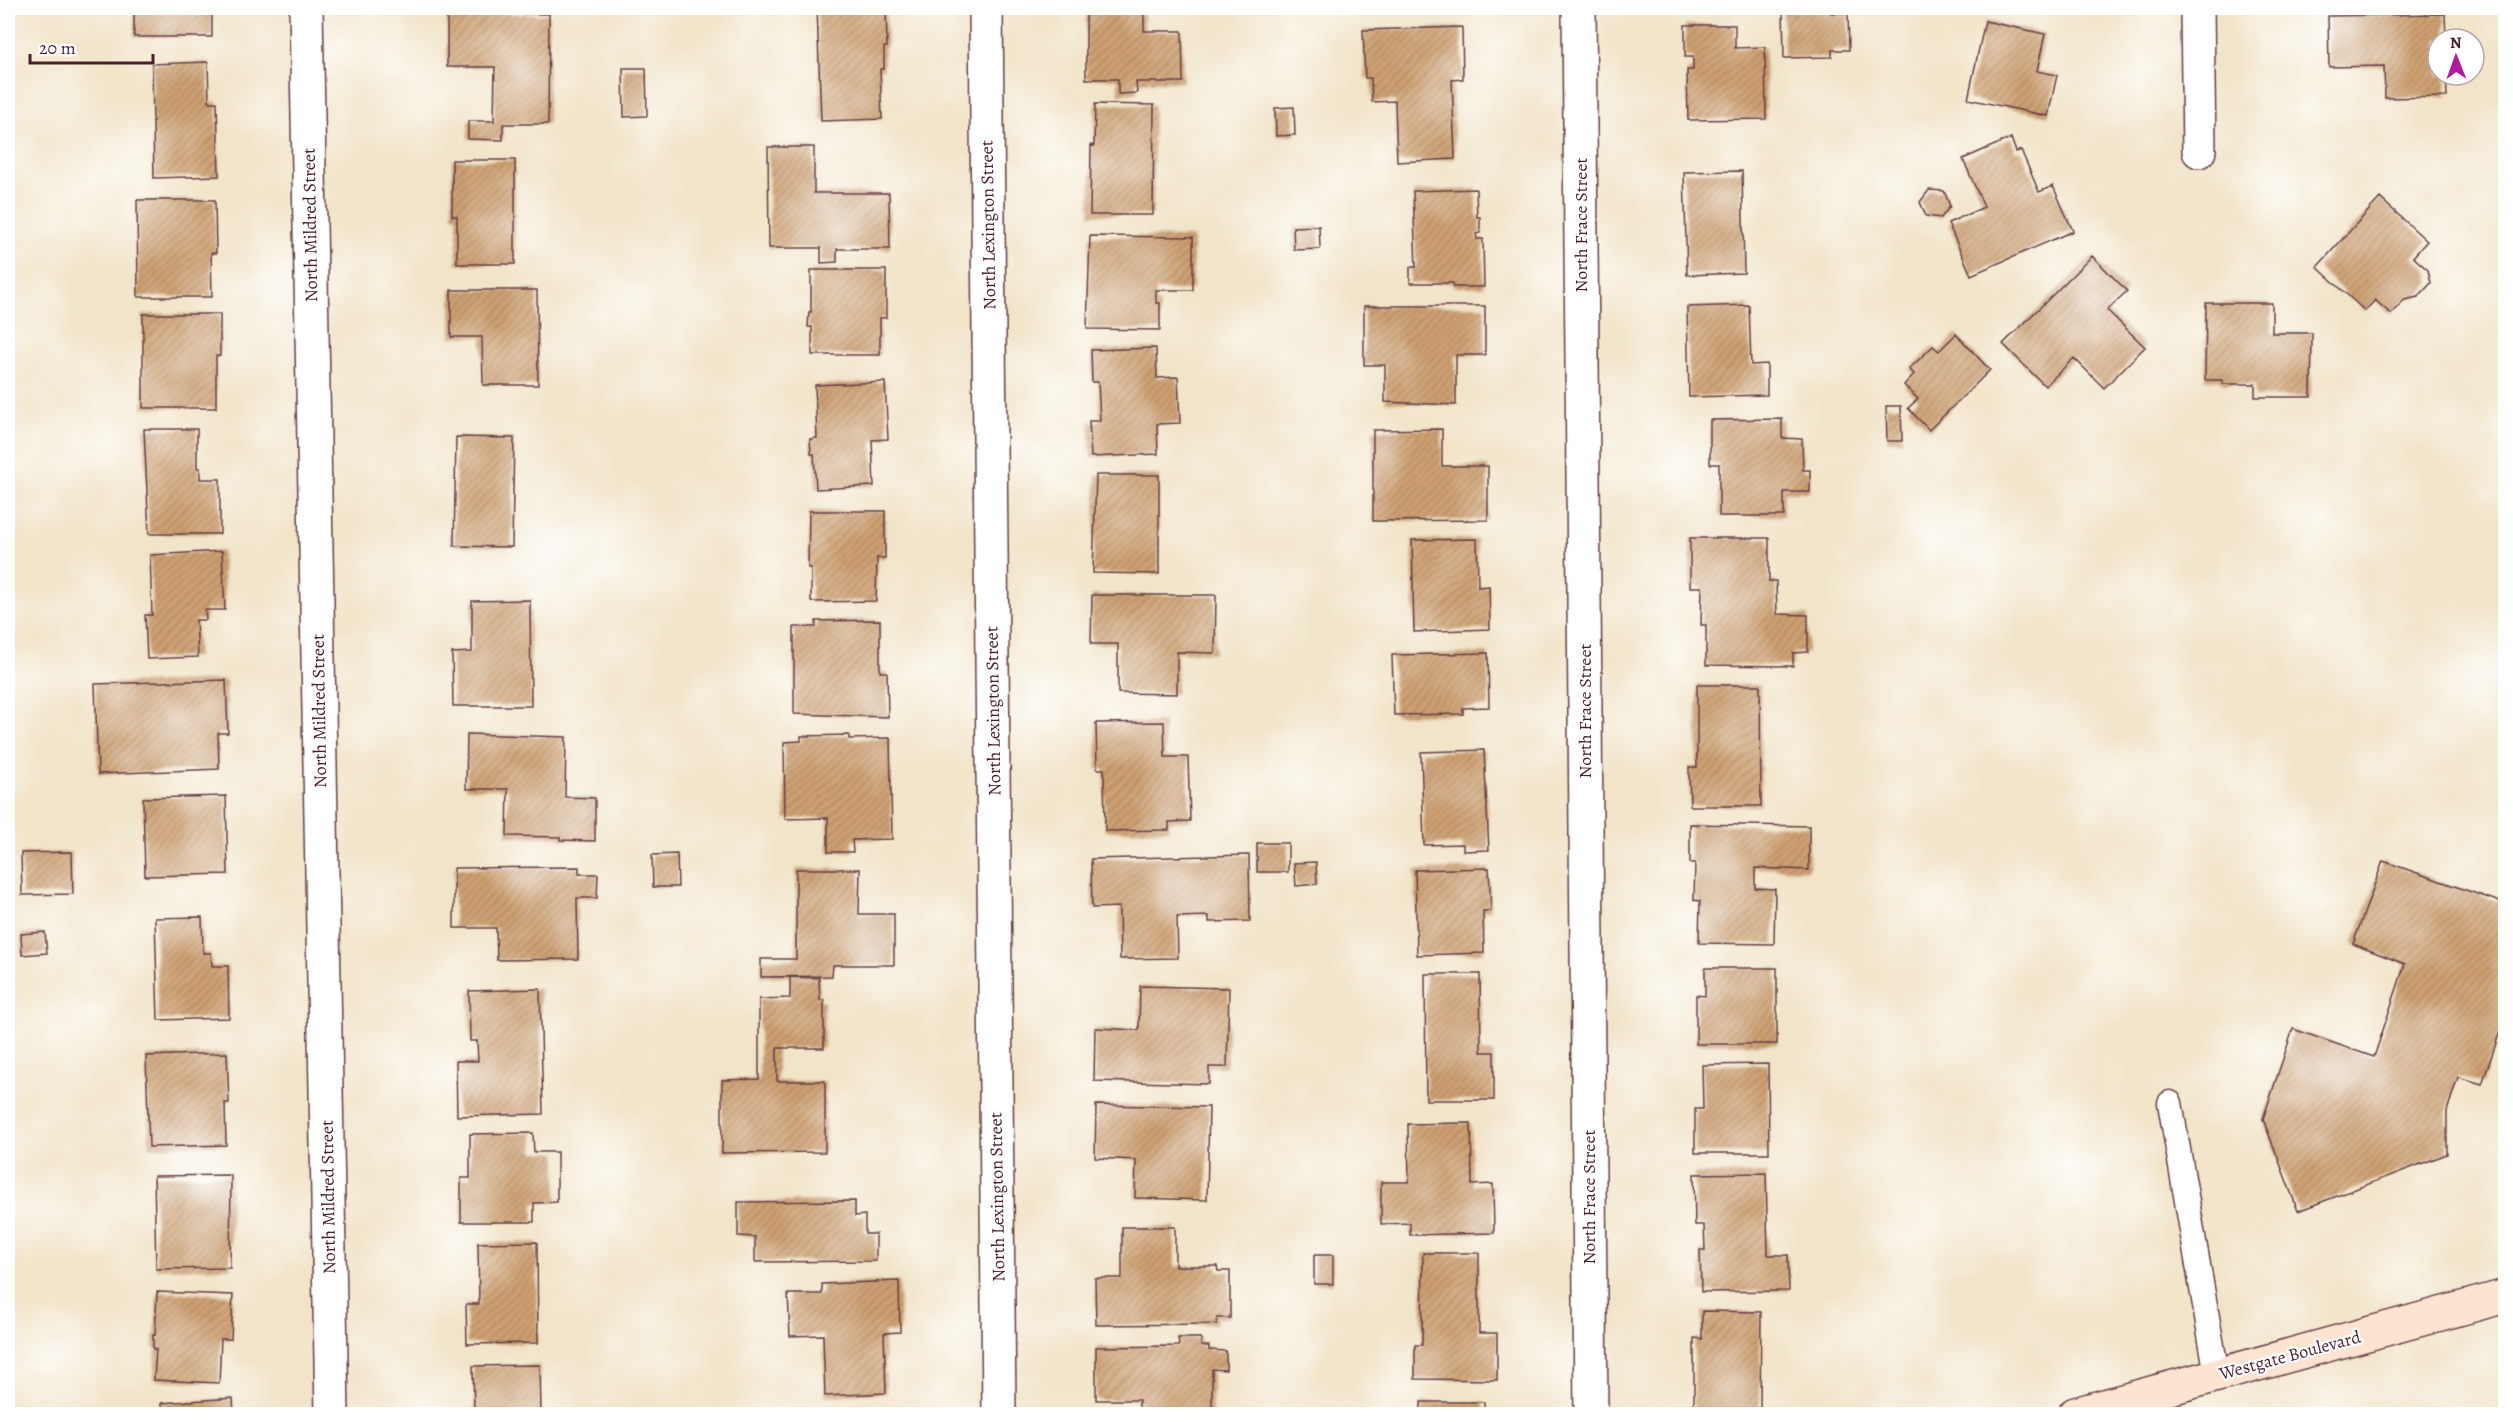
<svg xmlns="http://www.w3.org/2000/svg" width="2513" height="1422" font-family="Alegreya,serif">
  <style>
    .building { fill: url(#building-hatch) }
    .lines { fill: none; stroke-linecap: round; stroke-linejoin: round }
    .lane-casing { stroke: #633d43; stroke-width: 27 }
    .street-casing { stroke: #633d43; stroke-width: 36 }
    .secondary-casing { stroke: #633d43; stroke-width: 36 }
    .lane { stroke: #fff; stroke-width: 24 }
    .street { stroke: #fff; stroke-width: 33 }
    .secondary { stroke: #fde4d1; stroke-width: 33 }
    .labels { text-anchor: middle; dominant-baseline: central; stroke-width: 4.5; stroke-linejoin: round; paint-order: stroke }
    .street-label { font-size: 18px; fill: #4a1f2b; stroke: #fff }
  </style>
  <defs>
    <pattern id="building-hatch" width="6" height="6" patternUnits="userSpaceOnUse" patternTransform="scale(1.5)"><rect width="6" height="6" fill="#cea172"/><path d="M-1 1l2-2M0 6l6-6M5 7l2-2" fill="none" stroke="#a9835e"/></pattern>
  </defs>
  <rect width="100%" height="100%" fill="#fff"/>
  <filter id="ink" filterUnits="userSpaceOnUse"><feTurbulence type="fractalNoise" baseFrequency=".0167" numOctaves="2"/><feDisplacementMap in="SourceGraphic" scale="12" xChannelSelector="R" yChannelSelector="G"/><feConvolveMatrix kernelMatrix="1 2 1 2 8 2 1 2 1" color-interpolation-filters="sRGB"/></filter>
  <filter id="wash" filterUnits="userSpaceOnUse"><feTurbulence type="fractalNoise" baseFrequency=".008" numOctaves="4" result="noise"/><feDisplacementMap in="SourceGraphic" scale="24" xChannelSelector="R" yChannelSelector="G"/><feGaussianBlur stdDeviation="1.35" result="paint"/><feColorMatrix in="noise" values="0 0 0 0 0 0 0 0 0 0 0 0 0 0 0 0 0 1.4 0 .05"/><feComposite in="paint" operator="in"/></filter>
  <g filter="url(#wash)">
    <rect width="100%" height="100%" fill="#f1e4c8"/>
    <g id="blocks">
      <!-- building -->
      <path class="building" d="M 134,8 L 212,8 L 212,37 L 134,37 Z
        M 817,8 L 886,8 L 887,47 L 884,47 L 884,69 L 880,69 L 882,119 L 821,121 Z
        M 1402,8 L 1431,8 L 1431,9 L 1402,10 Z
        M 1991,8 L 2028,8 L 2028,10 L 1991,10 Z
        M 1144,9 L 1144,31 L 1182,31 L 1183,82 L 1136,82 L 1137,93 L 1118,94 L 1118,79 L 1086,79 L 1086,10 Z
        M 1783,10 L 1831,10 L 1831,13 L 1848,13 L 1849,50 L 1832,50 L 1832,57 L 1784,58 Z
        M 447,13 L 549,14 L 548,124 L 503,124 L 503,140 L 468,139 L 468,121 L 494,121 L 495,67 L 447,67 Z
        M 2445,14 L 2446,39 L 2438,39 L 2438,75 L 2446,75 L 2447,97 L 2385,98 L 2384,66 L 2329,67 L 2328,16 Z
        M 1985,21 L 2045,34 L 2037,71 L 2057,75 L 2048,116 L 1968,99 Z
        M 1685,25 L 1735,25 L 1735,48 L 1765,47 L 1766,119 L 1688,120 L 1687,70 L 1693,70 L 1693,57 L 1685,57 Z
        M 1462,27 L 1463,79 L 1452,80 L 1455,159 L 1397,162 L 1395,101 L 1372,102 L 1371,78 L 1365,78 L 1363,30 Z
        M 208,62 L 209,102 L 217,102 L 219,176 L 154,178 L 152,64 Z
        M 623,68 L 646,68 L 647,116 L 624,117 Z
        M 1095,104 L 1154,105 L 1153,215 L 1090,215 L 1091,145 L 1094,146 Z
        M 1294,107 L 1295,135 L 1276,136 L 1275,108 Z
        M 2011,138 L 2016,152 L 2021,150 L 2039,192 L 2053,186 L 2073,231 L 1971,275 L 1948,223 L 1984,207 L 1963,159 Z
        M 768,147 L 814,147 L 814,193 L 889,193 L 890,249 L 837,249 L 837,262 L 821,263 L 821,248 L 769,248 Z
        M 452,160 L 515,160 L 515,264 L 457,264 L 457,216 L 452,216 Z
        M 1742,171 L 1744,273 L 1687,275 L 1684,172 Z
        M 1476,189 L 1477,217 L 1480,217 L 1480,233 L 1476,234 L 1477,239 L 1483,239 L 1484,287 L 1453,287 L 1453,283 L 1410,283 L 1410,267 L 1416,267 L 1413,191 Z
        M 1929,190 L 1944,191 L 1950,206 L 1941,218 L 1926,216 L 1920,202 Z
        M 2380,198 L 2427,241 L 2413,257 L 2428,270 L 2431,283 L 2418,297 L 2404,300 L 2391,314 L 2375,300 L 2365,311 L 2317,267 Z
        M 137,200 L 215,200 L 216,253 L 211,253 L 212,297 L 138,297 Z
        M 1319,226 L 1320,249 L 1294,250 L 1293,227 Z
        M 1090,236 L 1193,237 L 1193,290 L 1156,290 L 1156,303 L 1160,303 L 1160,330 L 1087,329 Z
        M 2092,256 L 2127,291 L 2107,310 L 2145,347 L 2104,388 L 2074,358 L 2045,386 L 2003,344 Z
        M 811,270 L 886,270 L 886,318 L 880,318 L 880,355 L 812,355 L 812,327 L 808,327 L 809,312 L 811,312 Z
        M 451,290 L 537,290 L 538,385 L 483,385 L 482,337 L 451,337 Z
        M 2206,303 L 2272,303 L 2272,333 L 2312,333 L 2311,397 L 2255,397 L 2255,384 L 2222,384 L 2222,380 L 2205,380 Z
        M 1749,305 L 1751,365 L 1767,364 L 1767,395 L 1689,397 L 1687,307 Z
        M 1364,306 L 1485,306 L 1485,355 L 1456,355 L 1456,405 L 1385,402 L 1385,365 L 1364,365 Z
        M 143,314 L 220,314 L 220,356 L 216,356 L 216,408 L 143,408 Z
        M 1956,334 L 1990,370 L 1929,430 L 1908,408 L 1918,399 L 1904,385 L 1914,374 L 1909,369 L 1933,346 L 1939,351 Z
        M 1156,348 L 1157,378 L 1178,377 L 1180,423 L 1157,424 L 1158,454 L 1091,457 L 1089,421 L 1100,421 L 1098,382 L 1092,382 L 1091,350 Z
        M 885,382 L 888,439 L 872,440 L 874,486 L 816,489 L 814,454 L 811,454 L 810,439 L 817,438 L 815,385 Z
        M 1886,406 L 1901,406 L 1902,441 L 1887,441 Z
        M 1782,419 L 1782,438 L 1802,439 L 1803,470 L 1810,470 L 1810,492 L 1784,492 L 1784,516 L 1719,516 L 1719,464 L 1710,464 L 1710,420 Z
        M 144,429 L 197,429 L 197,468 L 200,468 L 200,479 L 220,479 L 220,534 L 149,534 Z
        M 1442,429 L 1442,466 L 1488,466 L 1488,520 L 1373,521 L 1373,430 Z
        M 456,437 L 514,438 L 512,547 L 454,546 Z
        M 1096,475 L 1159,475 L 1159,574 L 1093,573 Z
        M 809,511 L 885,511 L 885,558 L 877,558 L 876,601 L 811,602 L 811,568 L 808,568 Z
        M 1690,538 L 1769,538 L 1769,581 L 1776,581 L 1777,614 L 1808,615 L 1808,652 L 1793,653 L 1793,666 L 1706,665 L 1706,625 L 1701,625 L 1702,587 L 1690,587 Z
        M 1477,539 L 1478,587 L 1489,586 L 1490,629 L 1414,632 L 1412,540 Z
        M 222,551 L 225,610 L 205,610 L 206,620 L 196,620 L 198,657 L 147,659 L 145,615 L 152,615 L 150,555 Z
        M 1092,595 L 1216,595 L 1215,653 L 1177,652 L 1177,694 L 1118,693 L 1118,644 L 1091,644 Z
        M 530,600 L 531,706 L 453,706 L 452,653 L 472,652 L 472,601 Z
        M 880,620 L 880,672 L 887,672 L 888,717 L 794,714 L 794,627 L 816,627 L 816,621 Z
        M 1488,653 L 1489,707 L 1463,708 L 1463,714 L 1394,715 L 1392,655 Z
        M 226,680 L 228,733 L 218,733 L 219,769 L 98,774 L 95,684 Z
        M 1697,685 L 1760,685 L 1761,806 L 1690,806 L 1689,767 L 1697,767 Z
        M 1164,722 L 1165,757 L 1188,757 L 1190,821 L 1169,822 L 1169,830 L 1105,831 L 1104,769 L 1097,769 L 1096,723 Z
        M 467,734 L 566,737 L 565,797 L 595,798 L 595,841 L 560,840 L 560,837 L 507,836 L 508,789 L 466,789 Z
        M 849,735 L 849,739 L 890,738 L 892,839 L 852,840 L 853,852 L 828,852 L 828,818 L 785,819 L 784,742 L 801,741 L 801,736 Z
        M 1484,750 L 1489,850 L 1463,851 L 1463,844 L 1424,845 L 1421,752 Z
        M 226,796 L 228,874 L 145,876 L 143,798 Z
        M 1690,824 L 1809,826 L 1809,870 L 1755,868 L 1755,888 L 1775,889 L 1774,944 L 1699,943 L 1700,901 L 1694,900 L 1695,863 L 1690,863 Z
        M 1257,843 L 1288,843 L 1288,872 L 1257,872 Z
        M 72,852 L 73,894 L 22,895 L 21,853 Z
        M 677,854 L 678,887 L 653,887 L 652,855 Z
        M 1249,855 L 1250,921 L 1209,922 L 1209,916 L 1177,917 L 1178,958 L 1120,959 L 1119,907 L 1092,908 L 1091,859 Z
        M 2383,861 L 2506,904 L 2506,1014 L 2482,1084 L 2458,1077 L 2447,1111 L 2447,1154 L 2298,1211 L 2263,1119 L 2293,1029 L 2374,1057 L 2405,964 L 2353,944 Z
        M 1316,862 L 1317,884 L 1296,886 L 1294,863 Z
        M 579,867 L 579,874 L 598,874 L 597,898 L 577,898 L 578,959 L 497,960 L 496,928 L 454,928 L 454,868 Z
        M 1489,868 L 1491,911 L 1483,911 L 1484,953 L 1417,955 L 1415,870 Z
        M 796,869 L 860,869 L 859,914 L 894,914 L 894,965 L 833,965 L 832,976 L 761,977 L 761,959 L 796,959 Z
        M 202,917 L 203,953 L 211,953 L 212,966 L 228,966 L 229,1018 L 158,1020 L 155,918 Z
        M 45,932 L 47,953 L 22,955 L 21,934 Z
        M 1705,968 L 1777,968 L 1777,1044 L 1696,1044 L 1696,995 L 1705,996 Z
        M 1425,974 L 1480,974 L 1481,1052 L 1494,1052 L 1494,1100 L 1426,1100 Z
        M 790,977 L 819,978 L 820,1000 L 824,1000 L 824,1048 L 777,1048 L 777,1081 L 825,1081 L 825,1152 L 722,1153 L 722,1080 L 759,1079 L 759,999 L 790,998 Z
        M 1140,986 L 1229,988 L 1227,1067 L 1209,1067 L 1209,1084 L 1094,1081 L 1095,1028 L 1139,1030 Z
        M 540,989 L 543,1114 L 457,1116 L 456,1061 L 478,1061 L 477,1041 L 470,1041 L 469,991 Z
        M 227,1053 L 229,1103 L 225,1103 L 226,1145 L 149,1147 L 146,1056 Z
        M 1768,1064 L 1769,1153 L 1695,1153 L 1695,1109 L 1703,1109 L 1702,1065 Z
        M 1096,1105 L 1209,1107 L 1207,1200 L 1135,1198 L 1136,1160 L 1095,1158 Z
        M 1471,1123 L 1472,1185 L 1493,1184 L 1494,1233 L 1410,1235 L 1410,1223 L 1381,1224 L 1381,1182 L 1409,1182 L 1408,1124 Z
        M 533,1133 L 534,1152 L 557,1152 L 557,1202 L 534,1203 L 534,1222 L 461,1222 L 461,1178 L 470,1178 L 470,1134 Z
        M 1766,1173 L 1768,1255 L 1788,1255 L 1789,1291 L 1701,1292 L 1700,1250 L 1705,1250 L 1704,1225 L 1695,1225 L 1694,1174 Z
        M 231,1175 L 230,1268 L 156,1269 L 154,1176 Z
        M 855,1201 L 855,1216 L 865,1215 L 865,1234 L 876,1234 L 876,1261 L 755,1262 L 755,1237 L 738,1236 L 738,1202 Z
        M 1122,1227 L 1175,1227 L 1175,1266 L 1217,1266 L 1218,1271 L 1230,1271 L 1230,1318 L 1217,1318 L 1217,1324 L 1096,1325 L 1095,1278 L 1122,1278 Z
        M 537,1242 L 538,1343 L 467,1344 L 466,1304 L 479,1304 L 478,1243 Z
        M 1423,1253 L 1479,1253 L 1479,1333 L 1497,1333 L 1497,1380 L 1415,1379 L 1415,1345 L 1422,1345 Z
        M 1314,1255 L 1333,1255 L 1333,1284 L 1314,1284 Z
        M 899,1281 L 900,1332 L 884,1333 L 886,1393 L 825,1396 L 823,1335 L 790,1336 L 788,1294 L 822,1294 L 822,1284 Z
        M 157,1292 L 233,1295 L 231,1339 L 221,1339 L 219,1383 L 154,1380 L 156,1349 L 153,1349 L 153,1335 L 155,1335 Z
        M 1702,1311 L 1761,1312 L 1760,1411 L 1694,1411 L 1694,1338 L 1702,1339 Z
        M 1178,1338 L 1201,1338 L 1201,1346 L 1209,1346 L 1209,1350 L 1226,1351 L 1226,1370 L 1212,1369 L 1212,1414 L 1139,1414 L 1139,1400 L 1096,1400 L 1096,1347 L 1179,1346 Z
        M 540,1365 L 541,1414 L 464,1414 L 464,1411 L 474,1411 L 473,1366 Z
        M 233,1398 L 234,1414 L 162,1414 L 162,1403 Z
        M 1421,1402 L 1484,1402 L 1484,1414 L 1421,1414 Z"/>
    </g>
  </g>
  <g filter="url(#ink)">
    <use href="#blocks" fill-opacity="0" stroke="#633d43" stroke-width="1.5"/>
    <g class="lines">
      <!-- lane casing -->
      <g class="lane-casing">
        <path id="lane" d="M 2170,1103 L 2217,1375"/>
      </g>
      <!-- street casing -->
      <g class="street-casing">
        <path id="street" d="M 306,8 L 332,1414
          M 986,8 L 999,1414
          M 1579,8 L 1591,1414
          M 2197,8 L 2199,151"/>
      </g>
      <!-- secondary casing -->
      <g class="secondary-casing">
        <path id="secondary" d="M 2075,1414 L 2506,1296"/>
      </g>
      <!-- lane -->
      <use href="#lane" class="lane"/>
      <!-- street -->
      <use href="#street" class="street"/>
      <!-- secondary -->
      <use href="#secondary" class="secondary"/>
    </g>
  </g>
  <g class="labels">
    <!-- street labels -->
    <g class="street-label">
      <text transform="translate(310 225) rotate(-91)">North Mildred Street</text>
      <text transform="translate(988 225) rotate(-91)">North Lexington Street</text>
      <text transform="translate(1581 225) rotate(-90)">North Frace Street</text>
      <text transform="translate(319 711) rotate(-91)">North Mildred Street</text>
      <text transform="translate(993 711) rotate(-91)">North Lexington Street</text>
      <text transform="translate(1585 711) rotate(-90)">North Frace Street</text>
      <text transform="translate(328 1197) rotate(-91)">North Mildred Street</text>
      <text transform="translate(997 1197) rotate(-91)">North Lexington Street</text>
      <text transform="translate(1589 1197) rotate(-90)">North Frace Street</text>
      <text transform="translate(2290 1355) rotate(-15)">Westgate Boulevard</text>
    </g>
  </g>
  <!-- margin -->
  <rect width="2513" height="1422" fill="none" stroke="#fff" stroke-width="30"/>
  <!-- north arrow -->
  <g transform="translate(2456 57) rotate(359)"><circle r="28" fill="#ffffff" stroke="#b7a5aa" stroke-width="1.5"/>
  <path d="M0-4.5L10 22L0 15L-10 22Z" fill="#b5179e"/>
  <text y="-9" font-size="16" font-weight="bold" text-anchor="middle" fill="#4a1f2b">N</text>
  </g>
  <!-- scale -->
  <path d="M30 54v9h123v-9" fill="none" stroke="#4a1f2b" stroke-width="3"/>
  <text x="39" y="54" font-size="18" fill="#4a1f2b" stroke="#ffffff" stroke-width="4.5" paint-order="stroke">20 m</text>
</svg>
